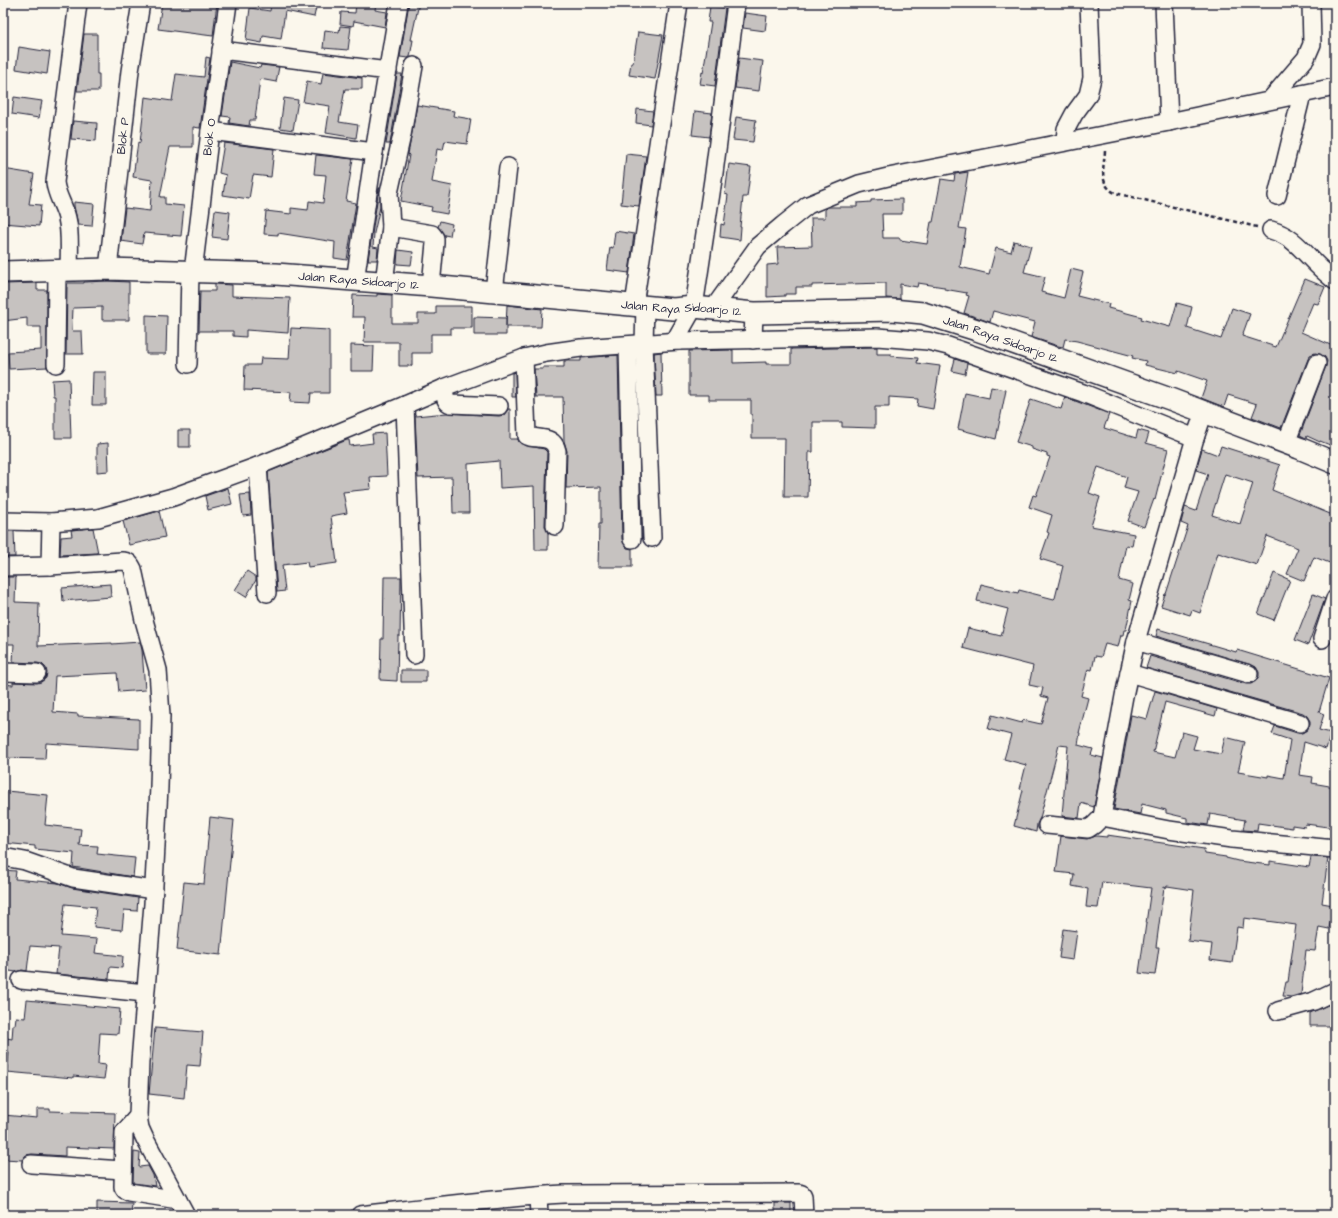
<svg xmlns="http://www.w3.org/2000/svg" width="1338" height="1218" font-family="'Architects Daughter',sans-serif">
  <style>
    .building { fill: #c6c2c0; stroke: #22223b; fill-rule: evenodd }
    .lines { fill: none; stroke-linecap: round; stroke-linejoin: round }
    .minor-casing { stroke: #22223b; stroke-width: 20 }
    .major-casing { stroke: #22223b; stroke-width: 24 }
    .path { stroke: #22223b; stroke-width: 2.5; stroke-dasharray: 4 3; stroke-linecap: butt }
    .minor { stroke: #fbf7ec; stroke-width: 17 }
    .major { stroke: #fbf7ec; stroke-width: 21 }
    .labels { text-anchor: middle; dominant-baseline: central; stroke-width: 3; stroke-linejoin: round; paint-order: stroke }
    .street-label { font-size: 12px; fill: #22223b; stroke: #fbf7ec }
  </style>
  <rect width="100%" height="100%" fill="#fbf7ec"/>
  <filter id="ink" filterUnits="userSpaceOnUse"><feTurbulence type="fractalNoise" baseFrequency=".025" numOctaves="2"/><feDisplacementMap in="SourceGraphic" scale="8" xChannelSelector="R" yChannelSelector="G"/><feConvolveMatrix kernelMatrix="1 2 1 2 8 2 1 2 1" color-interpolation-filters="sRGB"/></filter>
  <g filter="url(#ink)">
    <!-- building -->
    <path class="building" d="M 162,3 L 217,3 L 213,36 L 158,29 Z
      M 271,3 L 317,3 L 314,17 L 285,11 L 281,39 L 263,36 L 262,43 L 246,40 L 250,8 L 270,11 Z
      M 356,3 L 376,3 L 375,10 L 387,12 L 385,27 L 354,21 L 353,26 L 340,24 L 341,12 L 355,13 Z
      M 409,3 L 419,3 L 411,40 L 413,40 L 410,57 L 408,58 L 400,57 Z
      M 710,6 L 725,8 L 715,86 L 700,84 L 702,72 L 703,73 L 711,22 L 708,22 Z
      M 745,13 L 767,16 L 765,31 L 743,28 Z
      M 340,26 L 351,27 L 348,50 L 323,48 L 325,30 L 339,32 Z
      M 638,32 L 663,35 L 655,79 L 629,75 L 631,63 L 633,63 Z
      M 84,34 L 97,34 L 97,74 L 99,74 L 99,91 L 77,91 Z
      M 19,47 L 50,52 L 47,74 L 16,69 Z
      M 206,57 L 210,58 L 200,128 L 193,127 L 193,147 L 170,147 L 160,197 L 165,197 L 165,204 L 184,206 L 181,236 L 144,233 L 142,244 L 121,241 L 125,208 L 150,211 L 152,180 L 133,177 L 138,142 L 140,143 L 145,97 L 172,101 L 176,74 L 204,77 Z
      M 739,58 L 763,61 L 759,91 L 735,88 Z
      M 230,62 L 260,68 L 261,65 L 279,67 L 276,82 L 260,79 L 255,120 L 250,120 L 249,126 L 229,123 L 230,117 L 222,116 Z
      M 323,73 L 362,78 L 362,89 L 345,89 L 339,122 L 358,125 L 356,138 L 326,133 L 330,106 L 303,102 L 307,81 L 321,84 Z
      M 397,74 L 402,74 L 390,144 L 386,144 Z
      M 14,97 L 42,101 L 39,118 L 12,114 Z
      M 284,98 L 298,100 L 293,130 L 280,128 Z
      M 417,105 L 454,111 L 453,116 L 471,119 L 467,144 L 445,141 L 443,150 L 437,149 L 432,182 L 452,186 L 447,214 L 431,211 L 432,207 L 401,201 L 409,155 L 408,154 Z
      M 637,109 L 653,111 L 651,125 L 636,123 Z
      M 695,111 L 712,113 L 709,137 L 692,135 Z
      M 736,117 L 756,120 L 753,142 L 733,140 Z
      M 73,121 L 97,123 L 96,141 L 71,139 Z
      M 224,143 L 274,149 L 271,177 L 253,175 L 249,199 L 223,195 L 226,175 L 219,173 Z
      M 626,154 L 646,156 L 639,206 L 621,204 Z
      M 316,155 L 353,159 L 346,201 L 356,203 L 347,260 L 334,258 L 335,242 L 278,233 L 278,235 L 264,234 L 266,211 L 291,214 L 291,208 L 308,210 L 309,201 L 323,203 L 326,175 L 314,174 Z
      M 729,164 L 751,167 L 747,197 L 743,197 L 740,227 L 741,227 L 740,240 L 720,237 L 721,224 L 724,225 L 728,195 L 725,194 Z
      M 3,169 L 34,174 L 29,204 L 41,205 L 39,226 L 3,223 Z
      M 968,172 L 959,228 L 966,229 L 960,267 L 989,274 L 996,248 L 1011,252 L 1014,241 L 1031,246 L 1024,272 L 1045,277 L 1041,292 L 1064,298 L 1071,269 L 1083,272 L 1077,296 L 1109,304 L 1108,308 L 1142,317 L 1141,319 L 1170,327 L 1177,303 L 1192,307 L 1187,328 L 1221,339 L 1232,308 L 1250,314 L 1242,336 L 1276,347 L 1305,279 L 1325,287 L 1318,304 L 1313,303 L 1301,332 L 1335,347 L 1335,447 L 1320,441 L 1320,442 L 1307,436 L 1306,438 L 1300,435 L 1326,366 L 1327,361 L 1325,357 L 1320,354 L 1315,353 L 1310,355 L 1308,359 L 1281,428 L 1252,417 L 1257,404 L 1228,395 L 1224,407 L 1201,398 L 1207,381 L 1178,371 L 1178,373 L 1145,365 L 1146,361 L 1132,358 L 1133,356 L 1077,341 L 1065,339 L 1063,347 L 1058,346 L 1031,337 L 1035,322 L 993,311 L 990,322 L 964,313 L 969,296 L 966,295 L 967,293 L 944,289 L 944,287 L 918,283 L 917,287 L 900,284 L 900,299 L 886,298 L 886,283 L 812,285 L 812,287 L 796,287 L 796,294 L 785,294 L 785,296 L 767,297 L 767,265 L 778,264 L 777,247 L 812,246 L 811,218 L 825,218 L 825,209 L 828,207 L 857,207 L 857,203 L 871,202 L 871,200 L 902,199 L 902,214 L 882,214 L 883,238 L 900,238 L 900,240 L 927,244 L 931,222 L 933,222 L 941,179 L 954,181 L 955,174 Z
      M 379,188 L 380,188 L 380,207 L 374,233 L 373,247 L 378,248 L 377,260 L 368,260 Z
      M 74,202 L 94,204 L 92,226 L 78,225 L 74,206 Z
      M 215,210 L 230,212 L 227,239 L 212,237 Z
      M 440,221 L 452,224 L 450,236 L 444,235 L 438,227 Z
      M 615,231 L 634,234 L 629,273 L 607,270 L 610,247 L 613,248 Z
      M 398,250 L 413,252 L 411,265 L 397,264 Z
      M 108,281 L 129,282 L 129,320 L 102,320 L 102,307 L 73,308 L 72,331 L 82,331 L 83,354 L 66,354 L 67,283 L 84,283 L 84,282 Z
      M 37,283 L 37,290 L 47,290 L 47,367 L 9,369 L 8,352 L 41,350 L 41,327 L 27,327 L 27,318 L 3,321 L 3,284 Z
      M 215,284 L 232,285 L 232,296 L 290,298 L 288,333 L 246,330 L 246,337 L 233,336 L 233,331 L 199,331 L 200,291 L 215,291 Z
      M 377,294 L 392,295 L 392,323 L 418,323 L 418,314 L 436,314 L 436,306 L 472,306 L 472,328 L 451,328 L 451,334 L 431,334 L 431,353 L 412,353 L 412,366 L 399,366 L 399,342 L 364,342 L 365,317 L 352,317 L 353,295 L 377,296 Z
      M 507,305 L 542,309 L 541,327 L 506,327 Z
      M 146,315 L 167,316 L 166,354 L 146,354 Z
      M 474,317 L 506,318 L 506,335 L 474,335 Z
      M 291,328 L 329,330 L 329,393 L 311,393 L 310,403 L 290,402 L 291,392 L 244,390 L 245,365 L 260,365 L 261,358 L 289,359 Z
      M 351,345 L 374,346 L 373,371 L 351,371 Z
      M 877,347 L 877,354 L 891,354 L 891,356 L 918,358 L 917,363 L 940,366 L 933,409 L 917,406 L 918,399 L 889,397 L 889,407 L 875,407 L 875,428 L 842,427 L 842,422 L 813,422 L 813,452 L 809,452 L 808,497 L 784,497 L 785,438 L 752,438 L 752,415 L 751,415 L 751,400 L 709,400 L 709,395 L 689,395 L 689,351 L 733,350 L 733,363 L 766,362 L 766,364 L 791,364 L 791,349 Z
      M 661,352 L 662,396 L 656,396 L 654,353 Z
      M 618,355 L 622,539 L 624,544 L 627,548 L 632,549 L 632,567 L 598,567 L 599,524 L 601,524 L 601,487 L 566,488 L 567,451 L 564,441 L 563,397 L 536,397 L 534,369 L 543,369 L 543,367 L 564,367 L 564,361 L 581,361 L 581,358 Z
      M 955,359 L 967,363 L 965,374 L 952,371 Z
      M 93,372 L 106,372 L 106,405 L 92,405 Z
      M 515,372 L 516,397 L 512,397 L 512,373 Z
      M 69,379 L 71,438 L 55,438 L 55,396 L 53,396 L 52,380 Z
      M 991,387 L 1006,390 L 996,439 L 958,429 L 965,393 L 989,398 Z
      M 1065,397 L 1109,414 L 1104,428 L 1136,438 L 1138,430 L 1149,433 L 1146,443 L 1168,449 L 1155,500 L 1154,499 L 1144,527 L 1128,521 L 1138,492 L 1124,488 L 1127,477 L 1098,467 L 1089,493 L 1100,497 L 1091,526 L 1134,534 L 1132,546 L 1126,545 L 1119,580 L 1133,584 L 1129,600 L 1132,601 L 1126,630 L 1124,630 L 1123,635 L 1121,635 L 1118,647 L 1105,644 L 1101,657 L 1095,656 L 1092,670 L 1088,669 L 1081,696 L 1088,698 L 1079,733 L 1080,733 L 1078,745 L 1093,749 L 1091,755 L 1103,758 L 1094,807 L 1081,803 L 1079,818 L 1062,816 L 1068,746 L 1059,745 L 1040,818 L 1037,824 L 1036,832 L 1014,826 L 1023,790 L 1020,789 L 1026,765 L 1004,759 L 1011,735 L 988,729 L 992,715 L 1022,723 L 1023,720 L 1041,724 L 1048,698 L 1041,696 L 1043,688 L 1029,685 L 1033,666 L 963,648 L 968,628 L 1001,636 L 1008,609 L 977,601 L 981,584 L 1018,593 L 1019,590 L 1054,599 L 1055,598 L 1063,566 L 1040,559 L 1049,533 L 1047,532 L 1052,515 L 1029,507 L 1033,495 L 1036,496 L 1050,457 L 1047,456 L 1047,454 L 1032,449 L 1032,447 L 1016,442 L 1031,399 L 1061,409 Z
      M 508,409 L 510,409 L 510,439 L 518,439 L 519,442 L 524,445 L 544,449 L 547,452 L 545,526 L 548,533 L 548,550 L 535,550 L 534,486 L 500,488 L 499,461 L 468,464 L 469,513 L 453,513 L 452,477 L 418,478 L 415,416 L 447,413 L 499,416 L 504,415 Z
      M 178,430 L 190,430 L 190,447 L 178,447 Z
      M 385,433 L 387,476 L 370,477 L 371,489 L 343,492 L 347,513 L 331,516 L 337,563 L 308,567 L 307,562 L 282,565 L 285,591 L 277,592 L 268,472 L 347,440 L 349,440 L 350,446 L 373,443 L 372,434 Z
      M 108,443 L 109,471 L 97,472 L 97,444 Z
      M 1221,446 L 1280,465 L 1272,490 L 1335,516 L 1335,565 L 1314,557 L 1304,581 L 1287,574 L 1298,548 L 1267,536 L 1257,565 L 1218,553 L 1200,613 L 1192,610 L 1190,615 L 1161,606 L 1165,594 L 1166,594 L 1188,526 L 1181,523 L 1185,507 L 1196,511 L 1208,474 L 1196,470 L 1202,449 L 1218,455 ZM 1225,474 L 1253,483 L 1240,524 L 1212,515 Z
      M 228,488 L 232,504 L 208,510 L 205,496 Z
      M 250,494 L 251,515 L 243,516 L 240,495 Z
      M 159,511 L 165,537 L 129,545 L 123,521 Z
      M 93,528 L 98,553 L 60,555 L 61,537 L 72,536 L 71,530 Z
      M 3,531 L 14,531 L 15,557 L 3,557 Z
      M 247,571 L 256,577 L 256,580 L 246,597 L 235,590 Z
      M 1274,573 L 1290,580 L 1274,620 L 1258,614 Z
      M 3,577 L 16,577 L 15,602 L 39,603 L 38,646 L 112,643 L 112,644 L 140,642 L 142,650 L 145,690 L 119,692 L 117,673 L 55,676 L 53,712 L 78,714 L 78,716 L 139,719 L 139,749 L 46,743 L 45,759 L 3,758 L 3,684 L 13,685 L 13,682 L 37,683 L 41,682 L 46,678 L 47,673 L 46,668 L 42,664 L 37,663 L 13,662 L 14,644 L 3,644 Z
      M 384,577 L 401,577 L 400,636 L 398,636 L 397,681 L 380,680 L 381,639 L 383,639 Z
      M 110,584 L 111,597 L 63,601 L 62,588 Z
      M 1313,594 L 1325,599 L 1308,645 L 1295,640 Z
      M 1158,629 L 1236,652 L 1237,650 L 1329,678 L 1319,712 L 1324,714 L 1319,730 L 1331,733 L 1326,749 L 1304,742 L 1299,775 L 1313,777 L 1312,783 L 1335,787 L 1335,828 L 1306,824 L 1305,827 L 1292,825 L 1292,828 L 1258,823 L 1257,831 L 1243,830 L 1245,820 L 1210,814 L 1208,825 L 1187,822 L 1187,818 L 1166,813 L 1166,810 L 1142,804 L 1140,814 L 1114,809 L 1131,715 L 1147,719 L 1155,691 L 1217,709 L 1215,716 L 1165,702 L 1153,752 L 1175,757 L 1182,732 L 1197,736 L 1193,749 L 1221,754 L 1225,737 L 1245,742 L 1238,772 L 1268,777 L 1268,775 L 1284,778 L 1290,740 L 1272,734 L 1275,726 L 1297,733 L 1302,733 L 1307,730 L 1310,725 L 1310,721 L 1307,716 L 1303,713 L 1146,668 L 1150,656 L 1246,684 L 1251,684 L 1256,681 L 1259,676 L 1259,672 L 1256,667 L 1252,665 L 1156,636 Z
      M 401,670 L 426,670 L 426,682 L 401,682 Z
      M 6,791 L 48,795 L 45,825 L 81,829 L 79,845 L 98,846 L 97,854 L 135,858 L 133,877 L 73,867 L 74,853 L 35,849 L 35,846 L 3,843 L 3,814 Z
      M 210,817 L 234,820 L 221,955 L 177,950 L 184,882 L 204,884 Z
      M 1107,835 L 1204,849 L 1205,854 L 1226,857 L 1226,858 L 1238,861 L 1270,865 L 1270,861 L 1309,867 L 1311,857 L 1328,858 L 1322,903 L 1333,905 L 1329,929 L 1319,927 L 1315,951 L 1306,950 L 1301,994 L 1291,997 L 1283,996 L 1286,982 L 1288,982 L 1296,925 L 1244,918 L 1243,928 L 1237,927 L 1232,963 L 1210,960 L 1212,944 L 1188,941 L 1194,890 L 1167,886 L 1166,888 L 1164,887 L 1156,947 L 1159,947 L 1155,975 L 1139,973 L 1151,888 L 1102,882 L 1098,908 L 1086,907 L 1088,889 L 1072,886 L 1074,874 L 1056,872 L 1061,836 L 1087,839 L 1096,836 L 1107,837 Z
      M 3,870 L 16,871 L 15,879 L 58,883 L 72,888 L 138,898 L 137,911 L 124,910 L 122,930 L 94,927 L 96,907 L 65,904 L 61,936 L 97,939 L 95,953 L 123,956 L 122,968 L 110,967 L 109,979 L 56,974 L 59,948 L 30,946 L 27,971 L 22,970 L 16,972 L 3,970 Z
      M 1063,929 L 1077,931 L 1073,960 L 1059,958 Z
      M 27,1000 L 120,1009 L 118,1034 L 100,1033 L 98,1064 L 106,1065 L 104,1079 L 73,1076 L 73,1078 L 7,1072 L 9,1052 L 6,1051 L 7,1038 L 12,1039 L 13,1025 L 15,1025 L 16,1017 L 25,1018 Z
      M 1330,1004 L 1333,1004 L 1333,1026 L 1310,1026 L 1310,1013 Z
      M 155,1028 L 203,1032 L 200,1066 L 187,1065 L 184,1098 L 149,1094 Z
      M 37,1109 L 50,1109 L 50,1111 L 115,1113 L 114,1149 L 65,1147 L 65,1156 L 32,1154 L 26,1155 L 22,1160 L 3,1159 L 3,1115 L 37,1118 Z
      M 134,1152 L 140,1153 L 139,1167 L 148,1166 L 153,1175 L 155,1186 L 133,1183 Z
      M 97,1202 L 132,1203 L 131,1215 L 97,1215 Z
      M 775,1203 L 791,1203 L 791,1215 L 775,1215 Z"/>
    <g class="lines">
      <!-- minor casing -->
      <g class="minor-casing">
        <g id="minor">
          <path d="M 1164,3 L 1169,122"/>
          <path d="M 221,50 L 388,71"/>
          <path d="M 1270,100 L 1306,58 L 1312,44 L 1311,3"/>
          <path d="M 210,131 L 374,152"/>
          <path d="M 1065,142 L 1066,129 L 1074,114 L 1088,95 L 1092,78 L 1089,3"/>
          <path d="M 1277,196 L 1302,94"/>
          <path d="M 391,227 L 432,234 L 435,238 L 435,243 L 431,286"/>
          <path d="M 1271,230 C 1292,236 1301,249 1316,264 C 1322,270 1329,276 1335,281"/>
          <path id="s1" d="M 108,269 L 130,71 L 141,3"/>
          <path d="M 69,271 C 69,254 71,234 67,218 C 64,205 56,195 55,182 L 78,3"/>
          <path id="s2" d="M 193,272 L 210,131 L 228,3"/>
          <path d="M 355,281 L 374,152 L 399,3"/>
          <path d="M 384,283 L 391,227 L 389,193 L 402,135 L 414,66"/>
          <path d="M 494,292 L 508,167"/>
          <path d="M 634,305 L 679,3"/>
          <path d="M 645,306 L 644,344 L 652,538"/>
          <path d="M 713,309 L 758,246 L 783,225 L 808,205 L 859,184 L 888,177 L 1169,122 L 1335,87"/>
          <path d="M 753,340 L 754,313"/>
          <path d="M 679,341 L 678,335 L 694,307 L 714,173 L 736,3"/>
          <path d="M 628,345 L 632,539"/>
          <path d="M 524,358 L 527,436 L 530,437 C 543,439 554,437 557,451 L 555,526"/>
          <path d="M 56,364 L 57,271"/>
          <path d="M 188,364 L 190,272"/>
          <path d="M 444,388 C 445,394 444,402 451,404 L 499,406"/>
          <path d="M 405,405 L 414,655"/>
          <path d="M 1204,412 L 1195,438 L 1136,641 L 1124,696 L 1102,817 L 1169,830 L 1232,839 L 1335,849"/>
          <path d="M 1286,443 L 1317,363"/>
          <path d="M 258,466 L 267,593"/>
          <path d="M 3,521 L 51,522 L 98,518 L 173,497 L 258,466 L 405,405 L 444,388 L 524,358 L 546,353 L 581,348 L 679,341 L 877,337 L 928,341 L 948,346 L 1083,393 L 1195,438"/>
          <path d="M 51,522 L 50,566 L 122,561 C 128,561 130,563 133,569 L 144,620 L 158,670 L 161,716 L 159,787 L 153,904 L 140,1062 L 138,1116 L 140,1128 L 145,1139 L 186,1215"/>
          <path d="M 3,567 L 50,566"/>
          <path d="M 1322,639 L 1335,599"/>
          <path d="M 1136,641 L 1249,674"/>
          <path d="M 3,672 L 37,673"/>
          <path d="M 1129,673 L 1300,723"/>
          <path d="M 1047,825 L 1088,829 L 1094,825 L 1102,817"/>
          <path d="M 3,857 L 25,861 L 73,878 L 154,890"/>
          <path d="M 21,980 L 145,993"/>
          <path d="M 1278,1011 L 1314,1001 L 1335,991"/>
          <path d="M 138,1116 L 124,1132 L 123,1187 L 125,1190 L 129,1192 L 178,1200"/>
          <path d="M 31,1164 L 123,1170"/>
          <path d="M 538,1196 L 539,1215"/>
          <path d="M 360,1215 C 428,1207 496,1198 564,1194 L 799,1193 L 802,1194 L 803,1196 L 804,1215"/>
        </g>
      </g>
      <!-- major casing -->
      <g class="major-casing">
        <g id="major">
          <path id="s3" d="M 3,272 L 108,269 L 276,274 L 431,286 L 673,309 L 694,307 L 754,313 L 892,310 L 923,313 L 977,330 L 1170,399 L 1299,448 L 1335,463"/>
        </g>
      </g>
      <!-- path -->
      <path class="path" d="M 1105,151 C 1104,167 1098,184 1115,193 L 1257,227"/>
      <!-- minor -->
      <use href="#minor" class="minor"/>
      <!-- major -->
      <use href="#major" class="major"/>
    </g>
  </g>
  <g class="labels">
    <!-- street labels -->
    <g class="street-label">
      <text stroke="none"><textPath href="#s1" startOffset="134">Blok P</textPath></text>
      <text stroke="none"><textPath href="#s2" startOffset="136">Blok O</textPath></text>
      <text stroke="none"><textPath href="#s3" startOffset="356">Jalan Raya Sidoarjo 12</textPath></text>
      <text stroke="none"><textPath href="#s3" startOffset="680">Jalan Raya Sidoarjo 12</textPath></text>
      <text stroke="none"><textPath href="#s3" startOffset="1004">Jalan Raya Sidoarjo 12</textPath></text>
    </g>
  </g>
  <!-- margin -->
  <rect width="1338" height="1218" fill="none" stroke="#fbf7ec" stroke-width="16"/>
  <rect x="8" y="8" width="1322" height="1202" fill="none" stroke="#22223b" stroke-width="1.5" filter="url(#ink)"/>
</svg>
